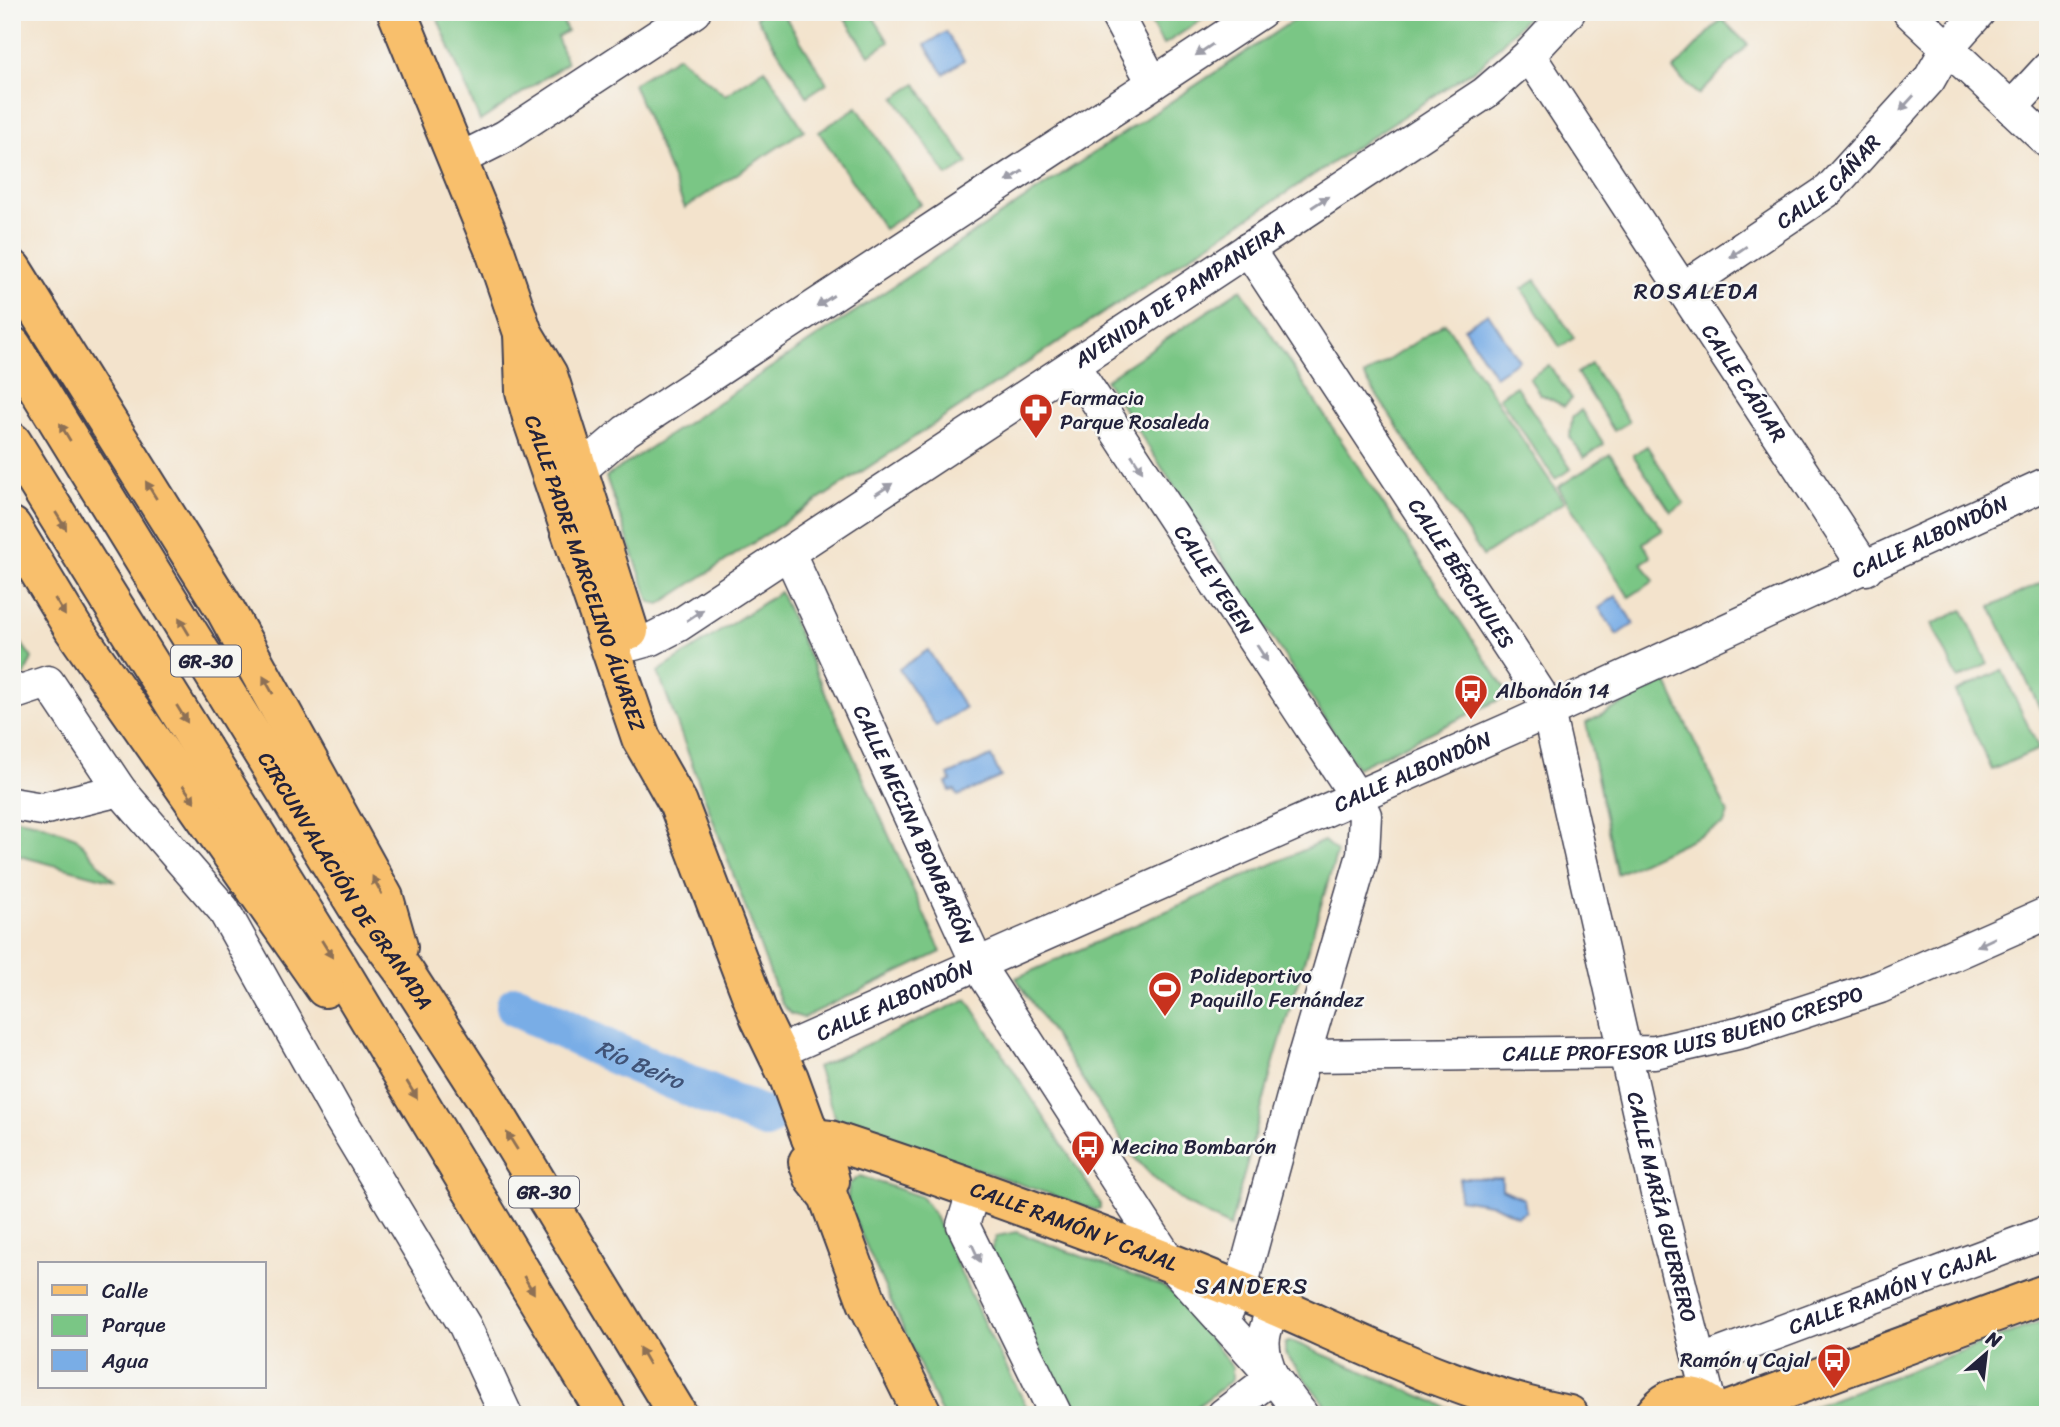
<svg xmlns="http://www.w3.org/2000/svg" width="2060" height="1427" font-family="Sriracha,sans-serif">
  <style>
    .green { fill: #7ac685; stroke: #4e7460; stroke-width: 2 }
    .water { fill: #79ade6; stroke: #4e6890; stroke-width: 2 }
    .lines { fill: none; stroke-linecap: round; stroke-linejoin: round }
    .river { stroke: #79ade6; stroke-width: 42 }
    .minor-casing { stroke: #413f51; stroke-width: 35 }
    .major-casing { stroke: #413f51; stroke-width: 42 }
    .highway-casing { stroke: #413f51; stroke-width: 42 }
    .minor { stroke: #fff; stroke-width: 32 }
    .major { stroke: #f8bf6c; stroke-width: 38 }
    .highway { stroke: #f8bf6c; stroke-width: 38 }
    .oneway { fill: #9c9ca7 }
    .oneway2 { fill: #8d7054 }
    .labels { text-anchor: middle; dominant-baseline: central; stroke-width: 5; stroke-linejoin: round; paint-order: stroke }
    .shield { fill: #f6f6f2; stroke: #626272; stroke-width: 2 }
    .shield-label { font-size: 19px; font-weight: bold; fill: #22223b }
    .street-label { font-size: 21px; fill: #22223b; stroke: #f6f6f2 }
    .poi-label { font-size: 21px; fill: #22223b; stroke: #f6f6f2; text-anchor: start }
    .neighbourhood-label { font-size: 23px; letter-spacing: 2px; fill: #22223b; stroke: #f6f6f2 }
    .water-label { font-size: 23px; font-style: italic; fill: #405377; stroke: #f6f6f2 }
  </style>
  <rect width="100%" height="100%" fill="#f6f6f2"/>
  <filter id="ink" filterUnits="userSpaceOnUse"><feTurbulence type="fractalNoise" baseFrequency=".0143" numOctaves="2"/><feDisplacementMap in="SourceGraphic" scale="14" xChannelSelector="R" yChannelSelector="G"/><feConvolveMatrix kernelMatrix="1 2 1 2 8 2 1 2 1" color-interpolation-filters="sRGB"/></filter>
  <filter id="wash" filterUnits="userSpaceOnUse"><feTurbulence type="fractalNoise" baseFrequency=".00686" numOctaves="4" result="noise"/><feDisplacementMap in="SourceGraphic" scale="28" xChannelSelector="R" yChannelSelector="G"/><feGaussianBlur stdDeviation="1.57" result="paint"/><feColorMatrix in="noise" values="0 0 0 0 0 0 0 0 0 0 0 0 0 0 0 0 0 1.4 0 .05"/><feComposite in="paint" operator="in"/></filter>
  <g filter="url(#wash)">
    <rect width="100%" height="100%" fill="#f3e3cc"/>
    <!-- green -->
    <path class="green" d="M 435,12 L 559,12 L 567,31 L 557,37 L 567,63 L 480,121 Z
      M 763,12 L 782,12 L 827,83 L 807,96 L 756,17 Z
      M 841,12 L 870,12 L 889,42 L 869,55 Z
      M 1145,12 L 1214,12 L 1163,45 Z
      M 1306,12 L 1532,12 L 1481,65 L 660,604 L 650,602 L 606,477 Z
      M 1722,19 L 1748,45 L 1698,95 L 1673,70 Z
      M 678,56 L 725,95 L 765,69 L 804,130 L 685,208 L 633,84 Z
      M 916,84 L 968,163 L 947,176 L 895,98 Z
      M 857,107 L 921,204 L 884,229 L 819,132 Z
      M 1536,280 L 1574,338 L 1560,347 L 1522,289 Z
      M 1241,289 L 1509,695 L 1357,768 L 1105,380 Z
      M 1445,323 L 1564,502 L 1483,556 L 1364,376 Z
      M 1591,364 L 1629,422 L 1614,431 L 1577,373 Z
      M 1549,365 L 1572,399 L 1564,406 L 1540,394 L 1529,378 Z
      M 1516,386 L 1571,469 L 1555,479 L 1499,397 Z
      M 1581,410 L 1604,444 L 1584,458 L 1570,437 L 1572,418 Z
      M 1647,446 L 1684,504 L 1671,512 L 1633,455 Z
      M 1610,454 L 1663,530 L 1643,543 L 1651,557 L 1642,563 L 1654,581 L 1629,597 L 1558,487 Z
      M 2044,581 L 2048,590 L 2048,725 L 1991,607 Z
      M 780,592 L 941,952 L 803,1018 L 791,1014 L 781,1003 L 658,672 Z
      M 1963,610 L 1988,664 L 1958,679 L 1932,624 Z
      M 12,630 L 32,658 L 24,676 L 12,680 Z
      M 2002,670 L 2039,749 L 1992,770 L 1955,692 Z
      M 1666,681 L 1728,813 L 1724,824 L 1617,874 L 1586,723 Z
      M 12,818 L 38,823 L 76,837 L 114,881 L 12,854 Z
      M 1324,841 L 1337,852 L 1275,1058 L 1230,1227 L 1188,1205 L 1157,1181 L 1132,1155 L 1016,978 Z
      M 967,999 L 1100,1203 L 1100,1208 L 1095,1210 L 836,1120 L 817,1067 Z
      M 860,1176 L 922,1197 L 934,1214 L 987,1330 L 1031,1415 L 942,1415 L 847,1203 L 849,1184 Z
      M 1016,1232 L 1164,1287 L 1180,1298 L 1232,1367 L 1232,1380 L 1186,1415 L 1072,1415 L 990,1252 L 997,1236 Z
      M 2048,1319 L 2048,1415 L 1790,1415 Z
      M 1288,1342 L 1294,1342 L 1465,1415 L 1333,1415 L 1285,1353 L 1285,1344 Z"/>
    <!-- water -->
    <path class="water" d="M 946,32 L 964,60 L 944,74 L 925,45 Z
      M 1488,313 L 1519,360 L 1495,376 L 1464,328 Z
      M 1616,596 L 1634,624 L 1617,635 L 1599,608 Z
      M 928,650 L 965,708 L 936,726 L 899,669 Z
      M 991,756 L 1001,777 L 958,796 L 955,790 L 950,791 L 946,783 L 951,781 L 948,775 Z
      M 1460,1178 L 1502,1178 L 1502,1189 L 1524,1199 L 1526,1211 L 1517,1216 L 1495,1205 L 1459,1199 Z"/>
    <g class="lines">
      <!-- river -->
      <path class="river" id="s1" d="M 517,1006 L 613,1053 L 765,1118"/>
    </g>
  </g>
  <g filter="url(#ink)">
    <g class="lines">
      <!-- minor casing -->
      <g class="minor-casing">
        <g id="minor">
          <path d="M 1115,12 L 1153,83"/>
          <path d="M 1909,12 L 2048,142"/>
          <path id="s2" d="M 1529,55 L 1866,569"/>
          <path d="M 2011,108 L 2048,68"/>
          <path d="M 458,160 L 504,137 L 694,12"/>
          <path id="s3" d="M 1248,249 L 1539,692 L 1548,711 L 1656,1189 L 1710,1404"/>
          <path id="s4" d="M 1682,289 L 1829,190 L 1929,80 L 1947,48 L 1979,12"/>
          <path id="s5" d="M 1073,365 L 1348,784 L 1365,815 L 1363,855 L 1304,1056 L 1243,1280 L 1222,1321"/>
          <path d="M 579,471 L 626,431 L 1261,12"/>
          <path id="s6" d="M 789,553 L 978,965 L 1171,1264 L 1273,1377 L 1302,1415"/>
          <path id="s7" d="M 634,644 L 652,639 L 679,625 L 1485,93 L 1529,55 L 1569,12"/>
          <path d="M 12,694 L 48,682 L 120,790 L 223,909 L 340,1118 L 465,1326 L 506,1415"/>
          <path d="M 12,804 L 42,809 L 120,790"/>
          <path id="s8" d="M 776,1053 L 1512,728 L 2048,483"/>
          <path id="s9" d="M 1304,1056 L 1655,1052 L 1742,1032 L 1880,987 L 2048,913"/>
          <path d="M 974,1189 L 963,1225 L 1056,1415"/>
          <path id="s10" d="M 1699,1362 L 2048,1232"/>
          <path d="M 1272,1376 C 1259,1346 1262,1335 1274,1306"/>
          <path d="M 1223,1415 L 1273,1377"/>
        </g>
      </g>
      <!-- major casing -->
      <g class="major-casing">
        <g id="major">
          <path d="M 397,12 L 496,254 L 523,333 L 548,375 L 629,631"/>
          <path id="s11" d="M 523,333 L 525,391 L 533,421 L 641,738 L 678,803 L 760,1018 L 789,1078 L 811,1138 L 822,1149 L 830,1181"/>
          <path id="s12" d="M 811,1138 L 830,1140 C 967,1185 1104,1235 1238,1290 C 1347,1335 1452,1393 1569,1415"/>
          <path d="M 808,1162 L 814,1178 L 828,1196 L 867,1302 L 923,1415"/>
          <path d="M 1719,1414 L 2048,1293"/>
          <path d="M 1654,1415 C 1673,1390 1700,1391 1719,1415"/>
        </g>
      </g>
      <!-- highway casing -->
      <g class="highway-casing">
        <g id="highway">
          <path d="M 12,269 L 226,611 L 384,898 L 398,947"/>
          <path id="s13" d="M 12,346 L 363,916 L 405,973 L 485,1097 L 678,1415"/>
          <path d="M 12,442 L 338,967 L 607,1415"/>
          <path d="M 12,527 L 73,628 L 325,988"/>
        </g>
      </g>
      <!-- minor -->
      <use href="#minor" class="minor"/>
      <!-- major -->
      <use href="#major" class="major"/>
      <!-- highway -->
      <use href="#highway" class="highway"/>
    </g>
    <!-- one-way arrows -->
    <defs><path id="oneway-solid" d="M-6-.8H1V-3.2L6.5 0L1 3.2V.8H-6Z" transform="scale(1.75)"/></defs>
    <g class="oneway">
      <use href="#oneway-solid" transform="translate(1204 50) rotate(146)"/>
      <use href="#oneway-solid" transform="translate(1907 103) rotate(132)"/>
      <use href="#oneway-solid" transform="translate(1015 176) rotate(147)"/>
      <use href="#oneway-solid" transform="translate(1320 202) rotate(-33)"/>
      <use href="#oneway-solid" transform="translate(1738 252) rotate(146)"/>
      <use href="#oneway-solid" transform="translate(825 301) rotate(147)"/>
      <use href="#oneway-solid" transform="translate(1137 463) rotate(57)"/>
      <use href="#oneway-solid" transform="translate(884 489) rotate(-33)"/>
      <use href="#oneway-solid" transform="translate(695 615) rotate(-34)"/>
      <use href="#oneway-solid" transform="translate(1262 653) rotate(57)"/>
      <use href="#oneway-solid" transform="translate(1986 942) rotate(155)"/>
      <use href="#oneway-solid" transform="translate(976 1253) rotate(65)"/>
    </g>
    <g class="oneway2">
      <use href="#oneway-solid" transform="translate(65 432) rotate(-121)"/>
      <use href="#oneway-solid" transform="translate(151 490) rotate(-122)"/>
      <use href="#oneway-solid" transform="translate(61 521) rotate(58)"/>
      <use href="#oneway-solid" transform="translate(60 607) rotate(59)"/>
      <use href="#oneway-solid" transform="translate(184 626) rotate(-121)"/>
      <use href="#oneway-solid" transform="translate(268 685) rotate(-119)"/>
      <use href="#oneway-solid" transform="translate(182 714) rotate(58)"/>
      <use href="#oneway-solid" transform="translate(189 794) rotate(55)"/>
      <use href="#oneway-solid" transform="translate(377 885) rotate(-118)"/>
      <use href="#oneway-solid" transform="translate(327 949) rotate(58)"/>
      <use href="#oneway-solid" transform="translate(412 1090) rotate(59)"/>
      <use href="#oneway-solid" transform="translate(512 1141) rotate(-122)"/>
      <use href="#oneway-solid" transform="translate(529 1285) rotate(59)"/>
      <use href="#oneway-solid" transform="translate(644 1356) rotate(-120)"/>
    </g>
  </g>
  <!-- icons -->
  <defs>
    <g id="pharmacy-pin" transform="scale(1.75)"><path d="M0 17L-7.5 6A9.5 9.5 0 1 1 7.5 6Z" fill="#c8321e" stroke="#f6f6f2"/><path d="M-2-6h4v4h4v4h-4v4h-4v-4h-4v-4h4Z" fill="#fff"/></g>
    <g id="bus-pin" transform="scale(1.75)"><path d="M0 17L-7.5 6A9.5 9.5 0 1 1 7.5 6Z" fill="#c8321e" stroke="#f6f6f2"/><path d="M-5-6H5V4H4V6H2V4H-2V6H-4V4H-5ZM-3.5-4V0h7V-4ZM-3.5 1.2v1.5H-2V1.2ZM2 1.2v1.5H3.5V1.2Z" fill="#fff"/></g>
    <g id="stadium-pin" transform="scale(1.75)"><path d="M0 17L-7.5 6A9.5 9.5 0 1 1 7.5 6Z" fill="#c8321e" stroke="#f6f6f2"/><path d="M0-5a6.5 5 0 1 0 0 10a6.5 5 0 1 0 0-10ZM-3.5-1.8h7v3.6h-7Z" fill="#fff"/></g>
  </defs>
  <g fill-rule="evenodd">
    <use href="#pharmacy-pin" x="1036" y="410"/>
    <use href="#bus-pin" x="1471" y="691"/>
    <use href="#stadium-pin" x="1165" y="988"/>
    <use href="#bus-pin" x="1088" y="1147"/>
    <use href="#bus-pin" x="1834" y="1360"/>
  </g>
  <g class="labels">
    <!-- shield labels -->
    <g class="shield">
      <rect x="171" y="645.5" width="70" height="31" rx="5"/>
      <rect x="509" y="1176.5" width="70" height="31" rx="5"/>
    </g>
    <g class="shield-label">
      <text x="206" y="661">GR-30</text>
      <text x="544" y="1192">GR-30</text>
    </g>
    <!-- street labels -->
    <g class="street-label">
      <text stroke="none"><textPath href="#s4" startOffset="182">CALLE CÁÑAR</textPath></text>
      <text stroke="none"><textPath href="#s7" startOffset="649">AVENIDA DE PAMPANEIRA</textPath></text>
      <text stroke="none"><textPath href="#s2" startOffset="392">CALLE CÁDIAR</textPath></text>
      <text stroke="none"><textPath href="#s8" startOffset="1264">CALLE ALBONDÓN</textPath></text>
      <text stroke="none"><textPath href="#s11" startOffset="250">CALLE PADRE MARCELINO ÁLVAREZ</textPath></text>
      <text stroke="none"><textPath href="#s3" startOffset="388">CALLE BÉRCHULES</textPath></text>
      <text stroke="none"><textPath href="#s5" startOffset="257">CALLE YEGEN</textPath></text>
      <text stroke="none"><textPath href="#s8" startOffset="696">CALLE ALBONDÓN</textPath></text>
      <text stroke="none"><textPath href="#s6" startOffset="299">CALLE MECINA BOMBARÓN</textPath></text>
      <text stroke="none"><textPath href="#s13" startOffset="630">CIRCUNVALACIÓN DE GRANADA</textPath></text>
      <text stroke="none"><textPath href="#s8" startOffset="130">CALLE ALBONDÓN</textPath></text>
      <text stroke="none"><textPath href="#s9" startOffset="383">CALLE PROFESOR LUIS BUENO CRESPO</textPath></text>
      <text stroke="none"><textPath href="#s3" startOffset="1060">CALLE MARÍA GUERRERO</textPath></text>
      <text stroke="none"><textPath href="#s12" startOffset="278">CALLE RAMÓN Y CAJAL</textPath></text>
      <text stroke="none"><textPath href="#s10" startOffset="206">CALLE RAMÓN Y CAJAL</textPath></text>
    </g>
    <!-- poi labels -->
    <g class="poi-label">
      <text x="1060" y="398">Farmacia<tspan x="1060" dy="24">Parque Rosaleda</tspan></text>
      <text x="1496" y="691">Albondón 14</text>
      <text x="1190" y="976">Polideportivo<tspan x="1190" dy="24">Paquillo Fernández</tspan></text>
      <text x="1112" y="1147">Mecina Bombarón</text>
      <text x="1810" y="1360" text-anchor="end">Ramón y Cajal</text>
    </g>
    <!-- neighbourhood labels -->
    <g class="neighbourhood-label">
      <text x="1697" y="291">ROSALEDA</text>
      <text x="1252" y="1286">SANDERS</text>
    </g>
    <!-- water labels -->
    <g class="water-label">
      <text stroke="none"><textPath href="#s1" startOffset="136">Río Beiro</textPath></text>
    </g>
  </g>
  <!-- margin -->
  <rect width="2060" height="1427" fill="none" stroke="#f6f6f2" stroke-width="42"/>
  <!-- legend -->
  <rect x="38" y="1262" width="228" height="126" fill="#f6f6f2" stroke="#a1a1a9" stroke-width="2"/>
  <rect x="52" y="1285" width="35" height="10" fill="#f8bf6c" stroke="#a1a1a9" stroke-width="2"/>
  <text x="102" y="1298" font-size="21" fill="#22223b">Calle</text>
  <rect x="52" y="1315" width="35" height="21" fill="#7ac685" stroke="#a1a1a9" stroke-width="2"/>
  <text x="102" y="1332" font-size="21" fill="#22223b">Parque</text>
  <rect x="52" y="1350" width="35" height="21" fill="#79ade6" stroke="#a1a1a9" stroke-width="2"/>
  <text x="102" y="1368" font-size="21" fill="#22223b">Agua</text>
  <!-- north arrow -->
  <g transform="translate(1986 1354) rotate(28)" stroke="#f6f6f2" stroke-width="5" paint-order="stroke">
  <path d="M0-5L12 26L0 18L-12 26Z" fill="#22223b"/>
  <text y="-10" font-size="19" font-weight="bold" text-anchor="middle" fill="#22223b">N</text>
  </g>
</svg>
